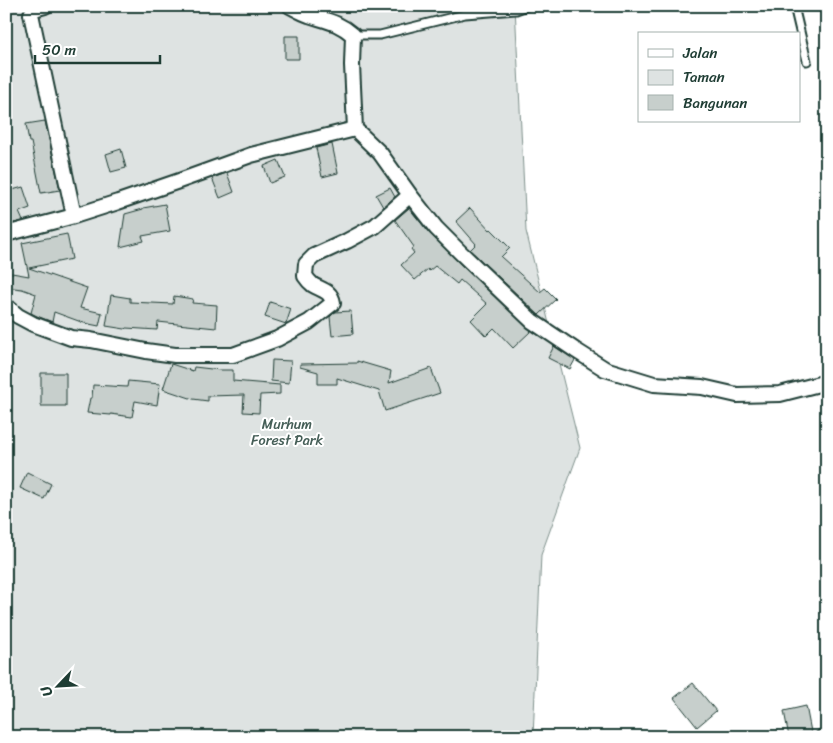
<svg xmlns="http://www.w3.org/2000/svg" width="833" height="743" font-family="Sriracha,sans-serif">
  <style>
    .green { fill: #dee3e2; stroke: #7e908b }
    .building { fill: #c7cfcc; stroke: #1f3d34 }
    .lines { fill: none; stroke-linecap: round; stroke-linejoin: round }
    .service-casing { stroke: #1f3d34; stroke-width: 11 }
    .minor-casing { stroke: #1f3d34; stroke-width: 18 }
    .service { stroke: #fff; stroke-width: 7 }
    .minor { stroke: #fff; stroke-width: 14 }
    .labels { text-anchor: middle; dominant-baseline: central; stroke-width: 4; stroke-linejoin: round; paint-order: stroke }
    .park-label { font-size: 14px; fill: #455e57; stroke: #fff }
  </style>
  <rect width="100%" height="100%" fill="#fff"/>
  <filter id="ink" filterUnits="userSpaceOnUse"><feTurbulence type="fractalNoise" baseFrequency=".02" numOctaves="2"/><feDisplacementMap in="SourceGraphic" scale="10" xChannelSelector="R" yChannelSelector="G"/><feConvolveMatrix kernelMatrix="1 2 1 2 8 2 1 2 1" color-interpolation-filters="sRGB"/></filter>
  <g filter="url(#ink)">
    <!-- green -->
    <path class="green" d="M 6,6 L 515,6 L 526,231 L 580,448 L 541,555 L 533,737 L 6,737 Z"/>
    <!-- building -->
    <path class="building" d="M 285,36 L 299,36 L 299,59 L 285,59 Z
      M 45,121 L 60,190 L 41,193 L 31,142 L 29,142 L 26,124 Z
      M 332,144 L 338,173 L 322,177 L 316,148 Z
      M 121,149 L 126,168 L 111,172 L 106,154 Z
      M 278,160 L 285,177 L 270,183 L 264,166 Z
      M 227,173 L 234,192 L 220,198 L 212,178 Z
      M 6,185 L 9,191 L 23,187 L 30,208 L 19,212 L 23,221 L 10,224 L 6,216 Z
      M 390,188 L 395,197 L 383,207 L 376,195 Z
      M 165,204 L 170,231 L 142,236 L 144,241 L 120,247 L 125,214 L 143,209 L 143,208 Z
      M 409,208 L 430,234 L 458,262 L 531,331 L 513,348 L 494,328 L 486,336 L 471,320 L 487,304 L 460,280 L 457,284 L 435,266 L 429,271 L 428,269 L 415,280 L 401,265 L 414,253 L 411,249 L 414,247 L 395,220 Z
      M 470,208 L 490,230 L 491,229 L 510,248 L 501,257 L 540,292 L 545,288 L 556,299 L 539,315 L 470,250 L 476,244 L 456,221 Z
      M 67,234 L 72,259 L 29,268 L 87,288 L 80,308 L 102,313 L 99,326 L 84,323 L 54,312 L 52,322 L 37,316 L 31,313 L 36,294 L 22,289 L 6,287 L 6,272 L 29,276 L 22,243 Z
      M 111,295 L 130,298 L 130,302 L 173,304 L 174,296 L 193,299 L 192,303 L 217,305 L 216,328 L 158,322 L 157,330 L 126,328 L 125,329 L 106,326 Z
      M 270,302 L 291,309 L 286,324 L 265,317 Z
      M 351,311 L 353,334 L 332,336 L 330,317 L 335,312 Z
      M 554,346 L 575,360 L 570,369 L 548,358 Z
      M 272,360 L 291,361 L 289,383 L 271,381 Z
      M 357,361 L 391,371 L 389,383 L 431,368 L 440,393 L 385,411 L 379,391 L 337,378 L 337,384 L 318,384 L 318,372 L 300,367 L 300,364 L 357,363 Z
      M 171,364 L 193,371 L 194,367 L 220,370 L 233,370 L 233,381 L 280,385 L 280,394 L 260,395 L 259,413 L 243,412 L 244,395 L 208,396 L 208,401 L 193,399 L 163,389 Z
      M 41,373 L 66,373 L 66,406 L 41,406 Z
      M 128,381 L 160,384 L 157,405 L 135,401 L 132,417 L 111,414 L 111,415 L 87,413 L 90,398 L 92,398 L 93,385 L 127,387 Z
      M 27,472 L 51,484 L 44,499 L 20,488 Z
      M 693,683 L 716,711 L 697,727 L 674,698 Z
      M 806,706 L 812,737 L 789,737 L 784,711 Z"/>
    <g class="lines">
      <!-- service casing -->
      <g class="service-casing">
        <path id="service" d="M 794,6 L 807,61
          M 353,35 L 380,35 L 465,14 L 516,10 L 527,6"/>
      </g>
      <!-- minor casing -->
      <g class="minor-casing">
        <path id="minor" d="M 45,6 L 34,9 L 31,14 L 74,216
          M 290,6 C 296,9 302,13 309,15 C 327,21 338,22 353,35 L 352,65 L 355,129 L 380,153 L 410,195 L 436,228 L 460,252 L 532,321 L 575,350 L 605,369 L 654,384 L 702,387 L 737,395 L 780,394 L 827,382
          M 6,234 L 74,216 L 118,202 L 179,181 L 251,155 L 355,129
          M 6,306 L 18,316 L 33,324 L 71,338 L 91,340 L 146,351 L 175,355 L 233,355 L 277,339 L 309,322 L 333,303 C 331,291 322,290 313,285 C 309,282 307,279 305,276 L 306,264 L 314,256 L 347,241 L 375,226 L 410,195
          M 823,737 L 827,736"/>
      </g>
      <!-- service -->
      <use href="#service" class="service"/>
      <!-- minor -->
      <use href="#minor" class="minor"/>
    </g>
  </g>
  <g class="labels">
    <!-- park labels -->
    <g class="park-label">
      <text x="287" y="424">Murhum<tspan x="287" dy="16">Forest Park</tspan></text>
    </g>
  </g>
  <!-- margin -->
  <rect width="833" height="743" fill="none" stroke="#fff" stroke-width="25"/>
  <rect x="12" y="12" width="808" height="718" fill="none" stroke="#1f3d34" stroke-width="2" filter="url(#ink)"/>
  <!-- legend -->
  <rect x="638" y="32" width="162" height="90" fill="#ffffff" stroke="#a5b1ae"/>
  <rect x="648" y="49" width="25" height="8" fill="#ffffff" stroke="#a5b1ae"/>
  <text x="683" y="58" font-size="15" fill="#1f3d34">Jalan</text>
  <rect x="648" y="70" width="25" height="15" fill="#dee3e2" stroke="#a5b1ae"/>
  <text x="683" y="82" font-size="15" fill="#1f3d34">Taman</text>
  <rect x="648" y="95" width="25" height="15" fill="#c7cfcc" stroke="#a5b1ae"/>
  <text x="683" y="108" font-size="15" fill="#1f3d34">Bangunan</text>
  <!-- north arrow -->
  <g transform="translate(58 686) rotate(245)" stroke="#ffffff" stroke-width="4" paint-order="stroke">
  <path d="M0-4L9 19L0 12L-9 19Z" fill="#1f3d34"/>
  <text y="-8" font-size="14" font-weight="bold" text-anchor="middle" fill="#1f3d34">U</text>
  </g>
  <!-- scale -->
  <path d="M35 55v8h125v-8" fill="none" stroke="#1f3d34" stroke-width="2.5"/>
  <text x="42" y="55" font-size="15" fill="#1f3d34" stroke="#ffffff" stroke-width="4" paint-order="stroke">50 m</text>
</svg>
